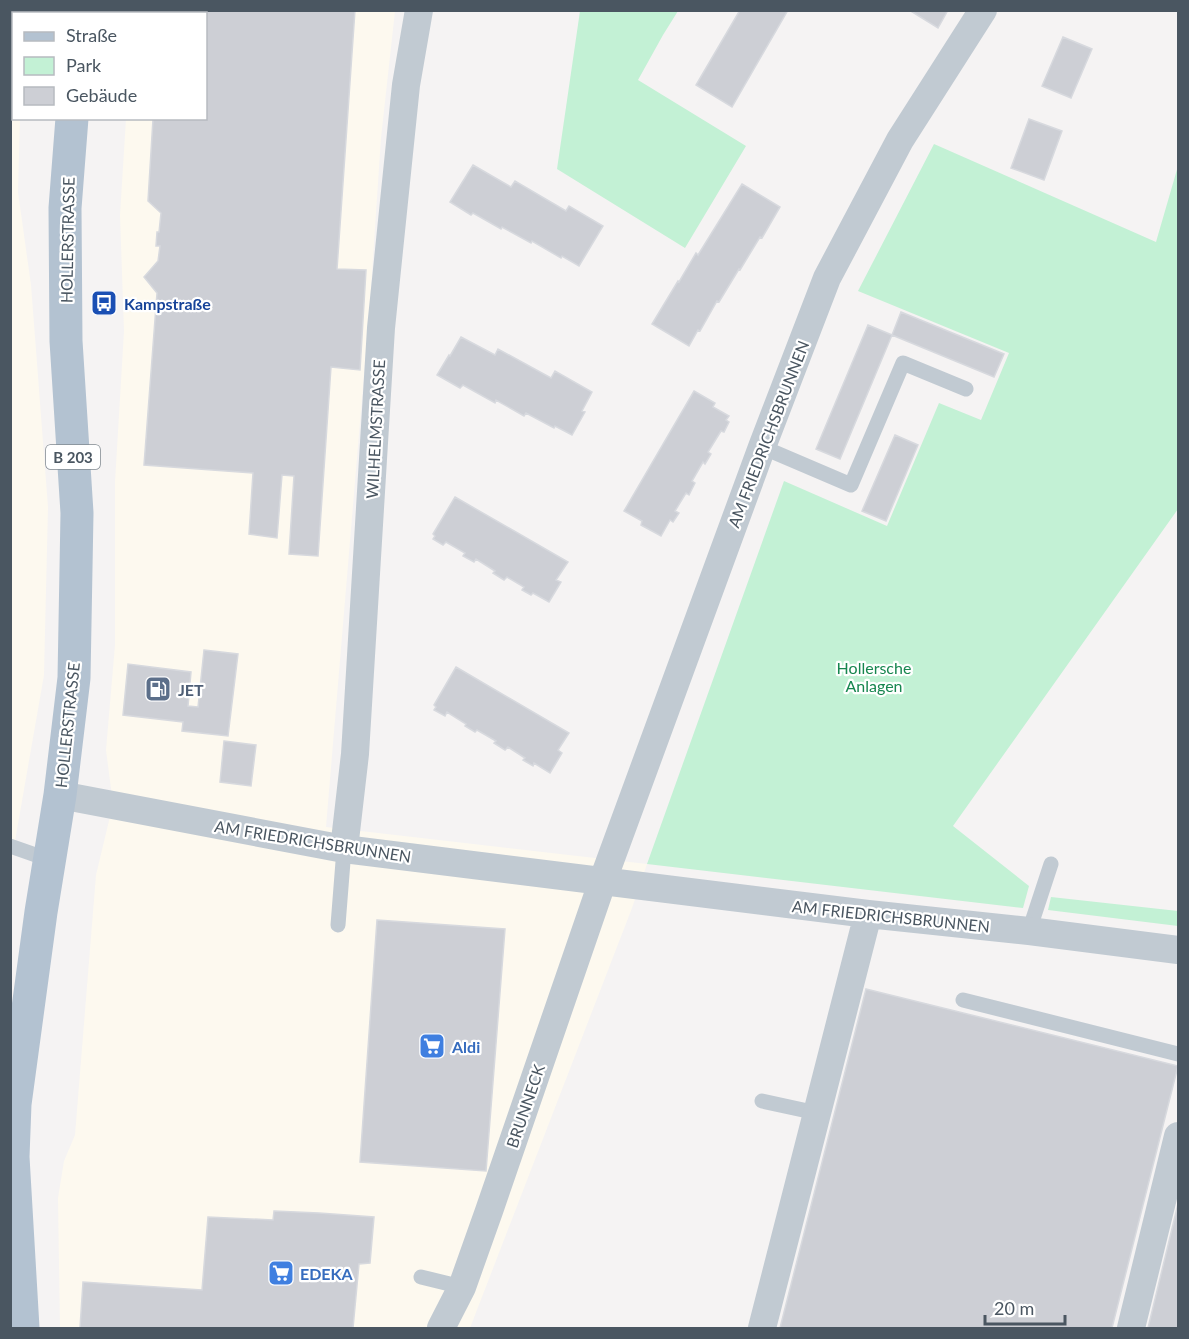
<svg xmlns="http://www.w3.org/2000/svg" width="1189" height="1339" font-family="Lato,sans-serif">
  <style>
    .commercial { fill: #fdf9ef }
    .green { fill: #c3f1d5 }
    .building { fill: #cdcfd5; stroke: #d7d9de; stroke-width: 1.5 }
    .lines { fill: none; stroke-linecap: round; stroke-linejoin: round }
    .lane { stroke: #c1cad2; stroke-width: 15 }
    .street { stroke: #c1cad2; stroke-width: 28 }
    .primary { stroke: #b3c2d1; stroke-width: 33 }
    .labels { text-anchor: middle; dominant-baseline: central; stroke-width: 4.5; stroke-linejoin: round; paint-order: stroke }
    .shield { fill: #fff; stroke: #808990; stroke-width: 1.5 }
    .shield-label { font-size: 15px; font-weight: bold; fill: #4a5661 }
    .street-label { font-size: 16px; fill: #4a5661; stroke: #fff }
    .transit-label { font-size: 16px; font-weight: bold; fill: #164399; stroke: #fff; text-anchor: start }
    .park-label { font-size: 16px; fill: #17864f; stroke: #fff }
    .service-label { font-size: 16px; font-weight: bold; fill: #4e5e75; stroke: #fff; text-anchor: start }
    .shop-label { font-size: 16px; font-weight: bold; fill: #366cbe; stroke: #fff; text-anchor: start }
  </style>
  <rect width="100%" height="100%" fill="#f5f3f3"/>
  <!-- commercial -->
  <path class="commercial" d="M 30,10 L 29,13 L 14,14 L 14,118 L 20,119 L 18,192 L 31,285 L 48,507 L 44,675 L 11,864 L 10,11 Z
    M 141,11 L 395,11 L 381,138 L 370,303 L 326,827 L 647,864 L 632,908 L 470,1328 L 60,1328 L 58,1198 L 64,1161 L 75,1135 L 96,875 L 113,804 L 106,750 L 115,645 L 115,482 L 124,331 L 120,215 L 126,119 L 206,118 L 206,14 L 141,13 Z"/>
  <!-- green -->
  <path class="green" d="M 580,11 L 678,11 L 663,35 L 638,80 L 746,146 L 685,248 L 557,169 Z
    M 934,144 L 1156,242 L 1178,166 L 1178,509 L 953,826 L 1029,886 L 1023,908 L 647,864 L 784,481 L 887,526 L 939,403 L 981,420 L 1009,353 L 858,291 Z
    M 1051,897 L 1178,911 L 1178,926 L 1048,910 Z"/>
  <!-- building -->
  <path class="building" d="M 192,10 L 355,10 L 337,269 L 366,270 L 360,370 L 331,367 L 318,556 L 289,554 L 294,476 L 282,475 L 277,538 L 249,534 L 253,473 L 144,465 L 157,293 L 144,277 L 158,261 L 160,246 L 156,246 L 157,232 L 159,232 L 161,213 L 148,201 L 153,119 L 206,118 L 206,14 L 192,14 Z
    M 740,10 L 788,10 L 732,107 L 696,85 Z
    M 909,10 L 948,10 L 938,28 Z
    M 1063,37 L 1092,49 L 1071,98 L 1042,86 Z
    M 1029,119 L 1062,131 L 1044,180 L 1011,168 Z
    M 473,165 L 511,187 L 515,181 L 566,211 L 569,206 L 603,226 L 579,266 L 562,256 L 561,258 L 532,241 L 531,243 L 502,227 L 501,229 L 473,213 L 471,215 L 450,202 Z
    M 742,184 L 780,207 L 762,238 L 760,237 L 740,270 L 739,269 L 719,302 L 717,301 L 700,331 L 698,330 L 689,346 L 652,324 L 678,281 L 679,282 L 696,253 L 698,255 Z
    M 901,312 L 1004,354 L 994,377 L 892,335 Z
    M 868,325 L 892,335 L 840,459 L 816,449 Z
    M 461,337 L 495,355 L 498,349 L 551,378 L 555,371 L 592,392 L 582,411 L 585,412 L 572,435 L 555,426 L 554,428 L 526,413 L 524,416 L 496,400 L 495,403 L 463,385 L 460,388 L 437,375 L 449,355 L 450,356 Z
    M 694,391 L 715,403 L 713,407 L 729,416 L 726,420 L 729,422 L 724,432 L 721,431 L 708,452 L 711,454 L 705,464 L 703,462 L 692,481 L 695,483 L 689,495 L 686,493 L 675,511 L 679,513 L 673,522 L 670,520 L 661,536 L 641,525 L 642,521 L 624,511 Z
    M 895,435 L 918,445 L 886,521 L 862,511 Z
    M 455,497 L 568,562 L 556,580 L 561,582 L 549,602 L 533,593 L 531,595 L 522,590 L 524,587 L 507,577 L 504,580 L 493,573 L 495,571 L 476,559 L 474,562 L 463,556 L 465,553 L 446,542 L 443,545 L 433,539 L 435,536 L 433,534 Z
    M 204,650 L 238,654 L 228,736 L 182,731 L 183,722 L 123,715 L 128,664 L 191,672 L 188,706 L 198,707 Z
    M 456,667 L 569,733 L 558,750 L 562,753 L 550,773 L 534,763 L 533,766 L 523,760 L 525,758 L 508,747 L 505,750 L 494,743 L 496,741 L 477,730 L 475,732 L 465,726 L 466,724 L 447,712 L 445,716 L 434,710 L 436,707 L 434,705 Z
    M 224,741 L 256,745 L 251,786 L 220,782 Z
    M 377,920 L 505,929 L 486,1171 L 360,1162 Z
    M 866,989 L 1178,1066 L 1112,1328 L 780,1328 Z
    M 1178,1204 L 1178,1328 L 1148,1328 Z
    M 274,1211 L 319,1213 L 374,1217 L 370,1263 L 359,1264 L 353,1328 L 80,1328 L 83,1282 L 202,1290 L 208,1217 L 273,1220 Z"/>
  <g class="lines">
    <!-- lane -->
    <path class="lane" d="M 762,447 L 851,485 L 903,363 L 966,389
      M 10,846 L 50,860
      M 338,925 L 344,849
      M 1029,931 L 1051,864
      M 963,1000 L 1178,1054
      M 762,1101 L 817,1113
      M 421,1277 L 462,1287"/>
    <!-- street -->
    <path class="street" d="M 10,35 L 14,36
      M 60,795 L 344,849 L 868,914 L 1029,931 L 1178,950
      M 344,849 L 355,754 L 381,328 L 406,85 L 419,10
      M 441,1328 L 462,1287 L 489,1211 L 603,880 L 762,447 L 827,278 L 900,140 L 983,10
      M 762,1328 L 868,914
      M 1131,1328 L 1178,1136"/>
    <!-- primary -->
    <path class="primary" d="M 86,14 L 87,10
      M 23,1328 L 13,1157 L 15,1104 L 41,912 L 60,795 L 74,678 L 77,513 L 66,341 L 65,208 L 72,118"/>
  </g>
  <!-- icons -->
  <defs>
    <g id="bus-square" transform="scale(1.35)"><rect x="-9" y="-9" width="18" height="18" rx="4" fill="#1a4fb4" stroke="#fff"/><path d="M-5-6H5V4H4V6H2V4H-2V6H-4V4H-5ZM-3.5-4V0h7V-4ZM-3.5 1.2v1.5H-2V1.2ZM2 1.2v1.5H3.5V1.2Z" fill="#fff"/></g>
    <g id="fuel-square" transform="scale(1.35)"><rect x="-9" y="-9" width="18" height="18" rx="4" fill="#5c6f8a" stroke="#fff"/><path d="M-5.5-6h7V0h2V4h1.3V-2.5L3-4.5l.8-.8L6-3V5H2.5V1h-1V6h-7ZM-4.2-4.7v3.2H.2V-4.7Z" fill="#fff"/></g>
    <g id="supermarket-square" transform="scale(1.35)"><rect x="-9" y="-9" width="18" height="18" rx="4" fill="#3f7fe0" stroke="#fff"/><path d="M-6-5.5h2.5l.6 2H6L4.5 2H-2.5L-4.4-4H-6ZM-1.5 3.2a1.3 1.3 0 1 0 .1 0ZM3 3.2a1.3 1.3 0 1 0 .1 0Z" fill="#fff"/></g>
  </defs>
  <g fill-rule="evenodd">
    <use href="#bus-square" x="104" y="303"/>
    <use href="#fuel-square" x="158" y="689"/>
    <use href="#supermarket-square" x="432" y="1046"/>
    <use href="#supermarket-square" x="281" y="1273"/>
  </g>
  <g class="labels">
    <!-- shield labels -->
    <rect class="shield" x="46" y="445" width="54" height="24" rx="4.5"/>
    <g class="shield-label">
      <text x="73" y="457">B 203</text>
    </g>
    <!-- street labels -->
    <g class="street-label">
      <text transform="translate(67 240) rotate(-89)">HOLLERSTRASSE</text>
      <text transform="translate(375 429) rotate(-87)">WILHELMSTRASSE</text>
      <text transform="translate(768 434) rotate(-69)">AM FRIEDRICHSBRUNNEN</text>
      <text transform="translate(67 725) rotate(-84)">HOLLERSTRASSE</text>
      <text transform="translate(313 841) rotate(9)">AM FRIEDRICHSBRUNNEN</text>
      <text transform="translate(891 916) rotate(6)">AM FRIEDRICHSBRUNNEN</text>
      <text transform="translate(525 1106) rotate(-71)">BRUNNECK</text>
    </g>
    <!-- transit labels -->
    <g class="transit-label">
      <text x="124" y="303">Kampstraße</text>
    </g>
    <!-- park labels -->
    <g class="park-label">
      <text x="874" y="667">Hollersche<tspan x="874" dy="18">Anlagen</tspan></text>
    </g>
    <!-- service labels -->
    <g class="service-label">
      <text x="178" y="689">JET</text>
    </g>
    <!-- shop labels -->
    <g class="shop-label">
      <text x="452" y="1046">Aldi</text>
      <text x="300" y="1273">EDEKA</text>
    </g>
  </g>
  <!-- border -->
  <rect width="1189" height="1339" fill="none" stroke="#4a5661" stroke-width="24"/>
  <!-- legend -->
  <rect x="12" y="12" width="195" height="108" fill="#ffffff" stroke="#b7bbc0" stroke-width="1.5"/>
  <rect x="24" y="32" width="30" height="9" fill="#b3c2d1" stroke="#b7bbc0" stroke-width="1.5"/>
  <text x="66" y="42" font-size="18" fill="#4a5661">Straße</text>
  <rect x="24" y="57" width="30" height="18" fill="#c3f1d5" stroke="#b7bbc0" stroke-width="1.5"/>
  <text x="66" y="72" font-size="18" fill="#4a5661">Park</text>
  <rect x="24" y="87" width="30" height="18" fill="#cdcfd5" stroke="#b7bbc0" stroke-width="1.5"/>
  <text x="66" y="102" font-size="18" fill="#4a5661">Gebäude</text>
  <!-- scale -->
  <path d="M985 1315v9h80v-9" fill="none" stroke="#4a5661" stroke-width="3"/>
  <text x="994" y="1315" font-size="18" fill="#4a5661" stroke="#ffffff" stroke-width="4.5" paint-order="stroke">20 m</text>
</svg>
